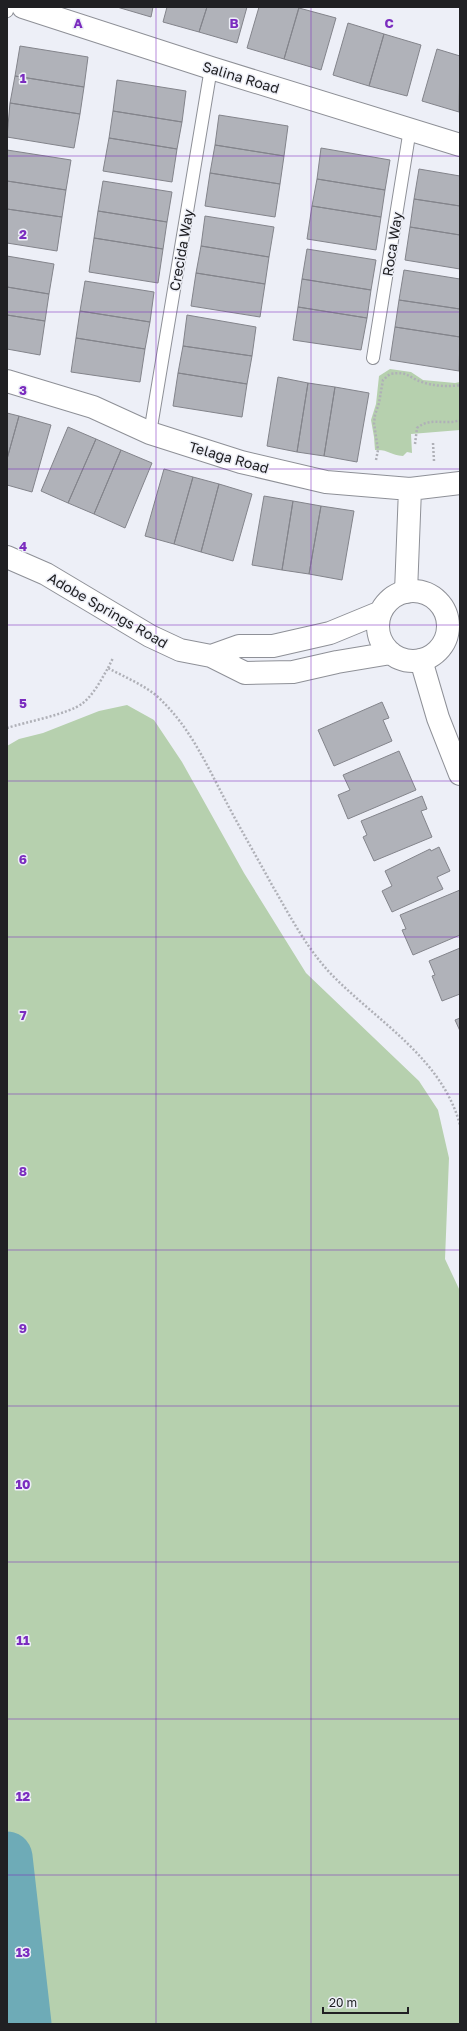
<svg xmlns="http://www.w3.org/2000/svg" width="467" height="2031" font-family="'Golos Text',sans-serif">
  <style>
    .green { fill: #b6d0ae }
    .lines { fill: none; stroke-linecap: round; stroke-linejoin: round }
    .river { stroke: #6eabb7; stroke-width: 51 }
    .building { fill: #b0b2b9; stroke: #83848b }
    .service-casing { stroke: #8e9097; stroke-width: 14 }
    .minor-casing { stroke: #8e9097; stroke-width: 24 }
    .tertiary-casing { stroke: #8e9097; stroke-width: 24 }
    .path { stroke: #afb0b7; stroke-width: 2.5; stroke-dasharray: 2 2; stroke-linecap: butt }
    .service { stroke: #fff; stroke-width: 12 }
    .minor { stroke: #fff; stroke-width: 22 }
    .tertiary { stroke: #fff; stroke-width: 22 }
    .grid { fill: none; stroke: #7b2cbf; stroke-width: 1; stroke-opacity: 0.55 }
    .labels { text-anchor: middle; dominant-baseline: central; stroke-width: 3; stroke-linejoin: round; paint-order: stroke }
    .street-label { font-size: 14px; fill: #202023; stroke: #edeff7 }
    .grid-label { font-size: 13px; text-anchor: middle; font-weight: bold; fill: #7b2cbf; stroke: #edeff7; stroke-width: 3; stroke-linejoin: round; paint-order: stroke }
  </style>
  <rect width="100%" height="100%" fill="#edeff7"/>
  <!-- green -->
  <path class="green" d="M 390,369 L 411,372 L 423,380 L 455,383 L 460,382 L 460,430 L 411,434 L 412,453 L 407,452 L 403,456 C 390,455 388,449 375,450 L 374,437 L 371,420 L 376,404 L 379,376 Z
    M 127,705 L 154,720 L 182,762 L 244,873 L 306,973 L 419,1081 L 438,1110 L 449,1158 L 445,1259 L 460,1291 L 460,2024 L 7,2024 L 7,746 L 19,739 L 43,733 L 99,711 Z"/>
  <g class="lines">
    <!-- river -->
    <path class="river" d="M 7,1857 L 26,2024"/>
  </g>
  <!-- building -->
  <path class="building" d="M 117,7 L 153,7 L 151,17 Z
    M 167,7 L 207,7 L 199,32 L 163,22 Z
    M 207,7 L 247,7 L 237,43 L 199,32 Z
    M 259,7 L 299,7 L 284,59 L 247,48 Z
    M 299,8 L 336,18 L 321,70 L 284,59 Z
    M 348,23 L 384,34 L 369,86 L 333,75 Z
    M 384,34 L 421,45 L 407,96 L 369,86 Z
    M 20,46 L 88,57 L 84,87 L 15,76 Z
    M 437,49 L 460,56 L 459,112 L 422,101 Z
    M 15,76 L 84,87 L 80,114 L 10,103 Z
    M 117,80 L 186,91 L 182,122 L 113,111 Z
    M 10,103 L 80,114 L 74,148 L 7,137 Z
    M 113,111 L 182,122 L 177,149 L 109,138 Z
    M 219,115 L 288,126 L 284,156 L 215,145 Z
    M 109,138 L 177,149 L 172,182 L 103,171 Z
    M 215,145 L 284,156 L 280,184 L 210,173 Z
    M 321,148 L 390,160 L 385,190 L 317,179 Z
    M 7,150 L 71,160 L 66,190 L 7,181 Z
    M 419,169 L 460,176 L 460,206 L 414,199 Z
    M 210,173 L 280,184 L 275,217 L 205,206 Z
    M 317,179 L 385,190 L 381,217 L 312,206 Z
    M 7,181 L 66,190 L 62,217 L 7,209 Z
    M 103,181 L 172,192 L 167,222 L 98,211 Z
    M 414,199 L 460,206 L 460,235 L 410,227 Z
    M 312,206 L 381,217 L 376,250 L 307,239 Z
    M 7,209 L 62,217 L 57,251 L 7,243 Z
    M 98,211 L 167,222 L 163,249 L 94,238 Z
    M 205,216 L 274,227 L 269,257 L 201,246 Z
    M 410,227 L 460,235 L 460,269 L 405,260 Z
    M 94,238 L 163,249 L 158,283 L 89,272 Z
    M 201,246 L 269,257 L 265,284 L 196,273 Z
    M 307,249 L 376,260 L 371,290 L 302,279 Z
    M 7,256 L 54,264 L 49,294 L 7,287 Z
    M 404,270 L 460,279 L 460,309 L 399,300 Z
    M 196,273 L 265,284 L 260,317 L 191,306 Z
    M 302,279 L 371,290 L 367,318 L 298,307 Z
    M 85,281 L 154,292 L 150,322 L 80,311 Z
    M 7,287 L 49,294 L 45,321 L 7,315 Z
    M 399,300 L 460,309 L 460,337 L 395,327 Z
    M 298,307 L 367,318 L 361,350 L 293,340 Z
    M 80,311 L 150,322 L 145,349 L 76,338 Z
    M 7,315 L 45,321 L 40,355 L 7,349 Z
    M 187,315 L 256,327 L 252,356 L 183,346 Z
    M 395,327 L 460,337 L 459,371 L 390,360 Z
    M 76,338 L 145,349 L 140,382 L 71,372 Z
    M 183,346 L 252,356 L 247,384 L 178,373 Z
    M 178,373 L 247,384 L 242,417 L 173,406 Z
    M 278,377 L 308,383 L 297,452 L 267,446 Z
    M 308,383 L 335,387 L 324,456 L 297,452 Z
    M 335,387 L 369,393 L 357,462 L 324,456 Z
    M 7,413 L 19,416 L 7,459 Z
    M 19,416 L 51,425 L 32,492 L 7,485 L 7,459 Z
    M 68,427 L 96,439 L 68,503 L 41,491 Z
    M 96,439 L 121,450 L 94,514 L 68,503 Z
    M 121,450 L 152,463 L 125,528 L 94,514 Z
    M 164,469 L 193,477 L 174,544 L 145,536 Z
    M 193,477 L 219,484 L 201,552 L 174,544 Z
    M 219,484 L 252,494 L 233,561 L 201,552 Z
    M 264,496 L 293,501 L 282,570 L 252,565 Z
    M 293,501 L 321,506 L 309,574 L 282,570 Z
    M 321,506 L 354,511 L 342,580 L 309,574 Z
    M 382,702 L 389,718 L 383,720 L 392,741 L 334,766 L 318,730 Z
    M 399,751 L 416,790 L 348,819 L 338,795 L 350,790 L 343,775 Z
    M 422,796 L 427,809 L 421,811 L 432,837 L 374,861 L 363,837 L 367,835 L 361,821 Z
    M 439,847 L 450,871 L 437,877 L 443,889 L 392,912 L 382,891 L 392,886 L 385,871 L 430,849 L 431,851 Z
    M 460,890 L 460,935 L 413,955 L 402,930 L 406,929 L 400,915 Z
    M 460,948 L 460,994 L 442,1001 L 432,976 L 435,975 L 429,961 Z
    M 460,1018 L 460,1031 L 455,1020 Z"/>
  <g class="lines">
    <!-- service casing -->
    <g class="service-casing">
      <path id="service" d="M 7,11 L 8,7
        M 373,358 L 410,129
        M 150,433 L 211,68"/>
    </g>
    <!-- minor casing -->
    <g class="minor-casing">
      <path id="minor" d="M 23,7 L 211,68 L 460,145
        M 7,381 L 93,407 L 150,433 L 241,462 L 326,482 L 410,489 L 460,483
        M 406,592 L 410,489
        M 421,660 L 438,718 L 460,774"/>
    </g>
    <!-- tertiary casing -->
    <g class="tertiary-casing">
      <path id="tertiary" d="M 7,557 L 46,574 L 150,636 L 180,650 L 211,656 L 245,673 L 293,672 L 337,662 L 391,653
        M378 626a35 35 0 1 1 70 0a35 35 0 1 1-70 0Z
        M 211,656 L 239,646 L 273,646 L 330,633 L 381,612"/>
    </g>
    <!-- path -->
    <path class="path" d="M 433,443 L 434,461
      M 415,444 L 417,428 C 432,416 444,426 460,420
      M 376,460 L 378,450 L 374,423 L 375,415 L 379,403 L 383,380 L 390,374 C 409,371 407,377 422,382 C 433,386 448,387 460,385
      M 108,668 L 113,658
      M 7,728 C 26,722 69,714 83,703 C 94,694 101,680 108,668 C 126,678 150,687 164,703 C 189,728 205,761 221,792 C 237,823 255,854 272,885 C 290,916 307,949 332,975 C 378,1022 442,1058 460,1125"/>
    <!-- service -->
    <use href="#service" class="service"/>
    <!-- minor -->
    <use href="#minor" class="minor"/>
    <!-- tertiary -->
    <use href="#tertiary" class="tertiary"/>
  </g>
  <!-- grid -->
  <path class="grid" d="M 156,7 L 156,2024M 311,7 L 311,2024M 7,156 L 460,156M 7,312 L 460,312M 7,469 L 460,469M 7,625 L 460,625M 7,781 L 460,781M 7,937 L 460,937M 7,1094 L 460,1094M 7,1250 L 460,1250M 7,1406 L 460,1406M 7,1562 L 460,1562M 7,1719 L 460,1719M 7,1875 L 460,1875"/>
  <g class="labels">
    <!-- street labels -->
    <g class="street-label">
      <text transform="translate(241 77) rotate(17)">Salina Road</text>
      <text transform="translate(392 244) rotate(-81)">Roca Way</text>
      <text transform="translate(181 250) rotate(-80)">Crecida Way</text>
      <text transform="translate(229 457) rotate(16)">Telaga Road</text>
      <text transform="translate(108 610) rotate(30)">Adobe Springs Road</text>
    </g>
  </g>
  <g class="grid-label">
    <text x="78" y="28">A</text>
    <text x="234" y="28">B</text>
    <text x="389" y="28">C</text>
    <text x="23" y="83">1</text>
    <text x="23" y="239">2</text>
    <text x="23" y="395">3</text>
    <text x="23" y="551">4</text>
    <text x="23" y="708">5</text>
    <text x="23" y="864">6</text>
    <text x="23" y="1020">7</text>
    <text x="23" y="1176">8</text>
    <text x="23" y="1333">9</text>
    <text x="23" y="1489">10</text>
    <text x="23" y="1645">11</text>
    <text x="23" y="1801">12</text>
    <text x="23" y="1957">13</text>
  </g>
  <!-- border -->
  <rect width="467" height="2031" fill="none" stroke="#202023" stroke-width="16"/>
  <!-- scale -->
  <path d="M323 2007v6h85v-6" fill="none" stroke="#202023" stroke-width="2"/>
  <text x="329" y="2007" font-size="12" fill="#202023" stroke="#edeff7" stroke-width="3" paint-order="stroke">20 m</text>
</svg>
